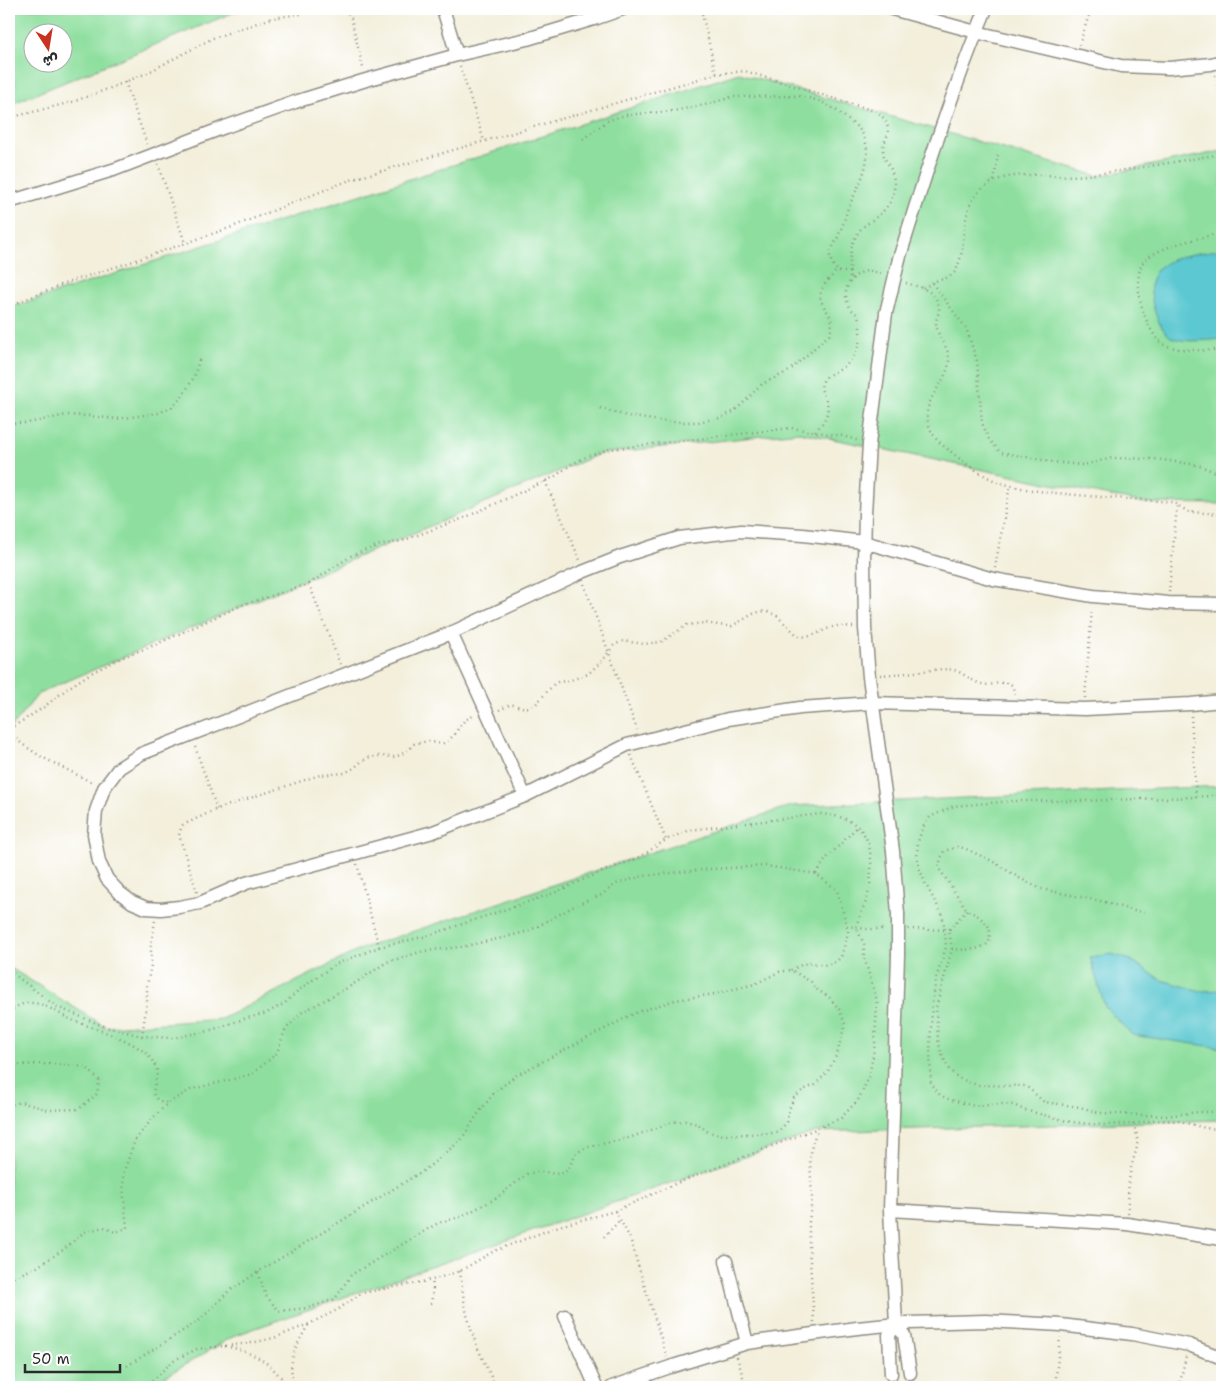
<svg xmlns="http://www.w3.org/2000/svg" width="1231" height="1396" font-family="'Shantell Sans','Playpen Sans Arabic',sans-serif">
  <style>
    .green { fill: #8edf9f; stroke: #5c8565; fill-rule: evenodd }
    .water { fill: #5bc8d1; stroke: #437a7e }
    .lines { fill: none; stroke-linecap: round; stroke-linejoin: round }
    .minor-casing { stroke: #8f8d83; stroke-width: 15 }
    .path { stroke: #8f8d83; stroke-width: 2.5; stroke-dasharray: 1 4; stroke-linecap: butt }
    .minor { stroke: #fff; stroke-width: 12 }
    .minor-bridge-casing { stroke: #8f8d83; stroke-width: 15; stroke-linecap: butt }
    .minor-bridge { stroke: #fff; stroke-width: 12 }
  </style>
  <rect width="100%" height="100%" fill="#fff"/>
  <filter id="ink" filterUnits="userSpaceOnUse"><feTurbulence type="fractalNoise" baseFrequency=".02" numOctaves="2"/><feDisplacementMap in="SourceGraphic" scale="10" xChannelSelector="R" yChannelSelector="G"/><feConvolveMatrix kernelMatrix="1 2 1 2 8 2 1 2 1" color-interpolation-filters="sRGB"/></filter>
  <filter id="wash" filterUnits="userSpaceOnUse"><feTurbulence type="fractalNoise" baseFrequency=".0096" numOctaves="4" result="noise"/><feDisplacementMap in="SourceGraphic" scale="20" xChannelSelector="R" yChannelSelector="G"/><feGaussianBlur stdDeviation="1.12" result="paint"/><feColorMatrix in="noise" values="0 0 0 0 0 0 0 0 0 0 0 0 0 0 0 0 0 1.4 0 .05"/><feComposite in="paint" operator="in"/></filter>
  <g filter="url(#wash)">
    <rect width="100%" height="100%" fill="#f3efdb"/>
    <!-- green -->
    <path class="green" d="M 9,9 L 242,9 L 9,105 ZM 32,32 L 62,32 L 62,62 L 32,62 Z
      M 739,73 L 1098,176 L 1222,151 L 1222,504 L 1144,503 L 799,432 L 599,454 L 39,693 L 9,730 L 9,308 Z
      M 1222,786 L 1222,1120 L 816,1132 L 236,1335 L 147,1387 L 9,1387 L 9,967 L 106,1027 L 221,1019 L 363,948 L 790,806 Z"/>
    <!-- water -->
    <path class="water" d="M 1222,249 L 1222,339 C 1207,340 1187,343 1173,338 C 1158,332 1149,298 1151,283 C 1152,277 1156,271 1160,267 C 1176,254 1203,253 1222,249 Z
      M 1112,954 L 1131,960 L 1161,980 L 1201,991 L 1222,990 L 1222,1048 L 1132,1035 L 1105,1007 L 1090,957 Z"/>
  </g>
  <g filter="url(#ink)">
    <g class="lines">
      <!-- minor casing -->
      <g class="minor-casing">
        <path id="minor" d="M 443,9 L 457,55
          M 892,9 L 976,32 L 1121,66 L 1169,68 L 1211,64 L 1222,61
          M 9,202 L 116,169 L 225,127 L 295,102 L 366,80 L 457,55 L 527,39 L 597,18 L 623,9
          M 899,259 C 925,175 952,91 986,9
          M 886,313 L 869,444 L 865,513 L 864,559 L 865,628 L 869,677 L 893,851 L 898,914
          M 1222,604 L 1168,603 L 1093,596 L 993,579 L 864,542 L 803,535 L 741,531 L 679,538 L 620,557 L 580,573 L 451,633 L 141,754 L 119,768 L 104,788 L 96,811 L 94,834 L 99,862 L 107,879 L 120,893 L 132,902 L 146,908 L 161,909 L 179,907 L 200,903 L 246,883 L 433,832 L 525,796 L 627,745 L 728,719 L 800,708 L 872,703 L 1085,709 L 1191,704 L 1222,701
          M 451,633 L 525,796
          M 898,955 L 890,1210 L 896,1324 L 904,1335 L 910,1373
          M 890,1210 L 1127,1224 L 1222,1239
          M 726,1261 L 747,1343
          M 565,1316 L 596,1387
          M 891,1374 L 889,1335 L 896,1324
          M 612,1387 L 670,1367 L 747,1343 L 857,1328 L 908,1323 L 986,1321 L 1061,1325 L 1132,1334 L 1189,1345 L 1222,1358"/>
      </g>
      <!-- path -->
      <path class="path" d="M 346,9 L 351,18 L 363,68
        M 701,9 L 716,74
        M 1079,45 L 1091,9
        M 460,66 L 484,141
        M 1215,75 L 1222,103
        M 125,82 L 147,144
        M 9,118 L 72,102 L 108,89 L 147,73 L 213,38 L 272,18 L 300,14 L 311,9
        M 583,139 L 607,121 L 625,115 L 673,111 L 705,105 L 732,97 L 799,96 C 820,100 831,105 847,119 C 853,124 860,128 863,135 C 875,160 858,186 848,208 C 845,217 843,226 839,234 C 837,241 831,248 830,255 C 830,262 834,267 839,272
        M 158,164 L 185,243
        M 994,181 L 998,154
        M 1222,233 C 1202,237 1161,246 1146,259 C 1128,274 1145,336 1165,345 C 1182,352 1204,350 1222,350
        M 906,283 C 920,287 938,291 939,309 C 939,314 936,319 936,323 C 937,339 950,346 949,362 C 946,389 913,402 934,436 C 938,442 945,447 950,451 C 960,460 986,478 998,482 C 1029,492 1057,493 1088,496 C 1116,498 1144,500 1172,502 L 1189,512 L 1222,514
        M 932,283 L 966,328 L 977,361 L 982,423 L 989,439 L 1000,452 L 1053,462 L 1083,465 L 1112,458 L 1155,459 L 1198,465 L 1222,475
        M 923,288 C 927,286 930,284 933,282 C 940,279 948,279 954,273 C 958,268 959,262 961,256 C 966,232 962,206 982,189 C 1008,166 1056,179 1086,175 C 1132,170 1177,161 1222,154
        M 9,306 L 69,282 L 140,259 L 232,227 L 350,180 L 716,74 L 745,71 L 878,112 C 886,119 891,129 886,139 C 884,143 883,146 883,150 C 883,156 885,159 888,164 C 893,171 895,182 894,190 C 893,201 884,212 875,218 C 869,223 862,226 858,233 C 848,247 850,266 850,282
        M 600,408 L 627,416 L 667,422 L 698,422 L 720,418 L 733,412 L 739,407 L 762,384 L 789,371 L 829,335 C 840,312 814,308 822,289 C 825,283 831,277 835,272 L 850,272
        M 9,423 L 28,423 L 67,415 L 89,416 L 117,419 L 158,413 L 171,408 L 181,398 L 194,377 L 200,357
        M 815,431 C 824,423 831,412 826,400 C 823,393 819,389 823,381 C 826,375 833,373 839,370 C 860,358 863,337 858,315 C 854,312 850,309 848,303 C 841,289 853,272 868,271 C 874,271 879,273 884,275
        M 545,481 L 580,560
        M 995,568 L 1010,485
        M 309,584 L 340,664
        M 584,584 L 637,730
        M 1169,592 L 1177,506
        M 880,675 C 895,674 909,673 923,671 C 933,670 944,668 954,670 C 964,673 972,682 982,684 C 993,687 1001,679 1012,685 L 1015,695
        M 1085,698 L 1092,609
        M 499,710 L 511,704 C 520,707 527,710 536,704 L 554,684 L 558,682 L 568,681 L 588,674 L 603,660 L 614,645 L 623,641 L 644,644 L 661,642 L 687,625 L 704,623 L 726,626 L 732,626 L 753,614 L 759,612 L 765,611 L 771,613 L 777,616 L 797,635 C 811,641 823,628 837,626 C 842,625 849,627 854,627
        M 1191,716 L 1196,797
        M 9,728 L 16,725 L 44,707 L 68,688 L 91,673 L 123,657 L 155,645 L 242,605 L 309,584 L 351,556 L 376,546 L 402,541 L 464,518 L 554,477 L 572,464 L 588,456 L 610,449 L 791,428 L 843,436 L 859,441
        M 9,732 L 22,744 L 40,756 L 93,783
        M 195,747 L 217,809
        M 631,755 L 666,840
        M 1222,795 L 1196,797 L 1080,801 L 1012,801 L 954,806 L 930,817 L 922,829 L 918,842 L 917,856 L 920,870 L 926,885 L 942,914 L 945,930 L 946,947 L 936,979 L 932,1004 L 930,1051 L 931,1082 L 935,1089 L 940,1095 L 948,1099 L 974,1106 L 1003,1104 L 1014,1105 L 1024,1110 L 1071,1122 L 1101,1125 L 1133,1124 L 1154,1120 L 1180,1121 L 1205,1128 L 1222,1129
        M 357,864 L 379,947
        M 816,874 L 826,859 L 858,826
        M 197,892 L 179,835 L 181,828 L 183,825 L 217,809 L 320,775 L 345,773 L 354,768 L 362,761 L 370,757 L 379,756 L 396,757 L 409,750 L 414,744 L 428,741 L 442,744 L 449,740 L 455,734 L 459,727 L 465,720 L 475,715
        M 967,910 L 949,930 L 952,949 L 936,1008 L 938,1040 L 941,1052 L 948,1068 L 958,1078 L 977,1085 L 1026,1086 L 1044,1102 L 1080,1107 L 1100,1113 L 1166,1116 L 1198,1112 L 1222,1112
        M 908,929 L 949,930
        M 952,949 C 966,950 977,951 989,943 L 990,932 L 988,925 L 978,916 L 967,910 L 938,867 L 944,851 L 957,847 L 964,848 L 992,861 L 1021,879 L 1041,889 L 1105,902 L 1134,911 L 1145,912
        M 9,964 L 15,975 L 57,1007 L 106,1027 L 142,1036 L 172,1038 L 208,1031 L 247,1018 L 267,1013 L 285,1003 L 300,989 L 336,964 L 379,947 L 427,936 L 554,893 L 591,876 L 638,858 L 666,840 L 690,830 L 820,814 C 858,816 873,834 871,872 C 870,878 871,885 869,891 C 866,903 860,915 856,927 L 864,944 L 864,957 L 877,1001 L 875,1044 L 869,1077 L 858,1100 L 841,1118 L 818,1128 L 675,1184 L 615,1211 L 559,1226 L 494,1251 L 460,1271 L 432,1280 L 362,1293 L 337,1310 L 309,1324 L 274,1338 L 251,1343 L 197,1349 L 174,1360 L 146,1387
        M 791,970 L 803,964 L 810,963 L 827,965 L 837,961 L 841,957 L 848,933 L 848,927
        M 9,1012 C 16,1006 24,1002 33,1003 C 46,1004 61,1015 72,1020 C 94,1029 137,1040 151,1059 C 154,1063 157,1068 157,1073 C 156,1086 145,1099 168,1103
        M 142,1036 L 147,1002 L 147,986 L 151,965 L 151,945 L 155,921
        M 9,1065 L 53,1064 L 86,1067 L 99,1080 L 97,1094 L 79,1109 L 49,1110 L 21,1102 L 9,1105
        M 615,1211 C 624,1227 633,1241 636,1259 L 667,1357
        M 1128,1213 C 1128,1200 1128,1187 1130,1174 C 1133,1152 1143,1147 1133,1124
        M 604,1237 L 620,1220
        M 460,1271 C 462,1288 464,1305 469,1322 C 475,1345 486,1366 496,1387
        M 9,1279 L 37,1267 L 63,1250 L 84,1232 L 104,1227 L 115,1232 L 127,1228 L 124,1199 L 123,1174 L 135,1140 L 153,1118 L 168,1103 L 192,1089 L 234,1079 L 252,1074 L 277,1053 L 285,1030 L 301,1013 L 349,987 L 387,962 L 424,951 L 461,947 L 502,938 L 529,931 L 578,904 L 601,895 L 616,884 L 643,876 L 710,869 L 767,866 L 816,874 L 837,890 L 847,926 L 866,929 L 885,929
        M 431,1304 L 433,1289 L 432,1280
        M 814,1322 L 809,1245 L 809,1222 L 812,1199 L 810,1160 L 812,1144 L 818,1128
        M 225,1346 C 258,1354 268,1361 289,1387
        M 737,1357 L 746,1387
        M 127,1366 L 200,1320 L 228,1292 L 258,1272 L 426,1169 L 461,1140 L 480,1111 L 494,1093 L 515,1076 L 635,1013 L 675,1000 L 714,994 L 755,984 L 779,972 L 791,970 L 811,982 L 816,989 L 829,997 L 839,1009 L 845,1024 L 837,1054 L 828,1071 L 815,1085 L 803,1090 L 794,1098 L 789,1109 L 787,1122 L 779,1131 L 773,1133 L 724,1135 L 708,1132 L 698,1124 L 685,1121 L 673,1122 L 629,1138 L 588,1147 L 581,1150 L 576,1154 L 568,1169 L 564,1173 L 555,1174 L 545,1172 L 536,1172 L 527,1174 L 495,1199 L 460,1217 L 438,1223 L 351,1275 L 335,1299 L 308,1308 L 279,1311 L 266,1296 L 258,1272
        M 294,1387 C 287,1360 295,1347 309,1324
        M 1055,1387 L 1060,1337
        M 1179,1387 L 1186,1356"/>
      <!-- minor -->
      <use href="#minor" class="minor"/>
      <!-- minor-bridge casing -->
      <g class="minor-bridge-casing">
        <path id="minor-bridge" d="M 886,313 L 899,259
          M 898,914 L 898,955"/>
      </g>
      <!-- minor-bridge -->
      <use href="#minor-bridge" class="minor-bridge"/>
    </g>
  </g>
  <!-- margin -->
  <rect width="1231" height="1396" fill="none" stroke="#fff" stroke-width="30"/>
  <!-- north arrow -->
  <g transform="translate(48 48) rotate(168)"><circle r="24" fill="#ffffff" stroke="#aaaaaa"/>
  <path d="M0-4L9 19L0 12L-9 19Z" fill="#c8321e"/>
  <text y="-8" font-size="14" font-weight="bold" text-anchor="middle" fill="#2b2b2b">ش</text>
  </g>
  <!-- scale -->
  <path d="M25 1364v8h95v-8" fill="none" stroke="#2b2b2b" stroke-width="2.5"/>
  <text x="32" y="1364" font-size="15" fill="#2b2b2b" stroke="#ffffff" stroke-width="4" paint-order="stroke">50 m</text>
</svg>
